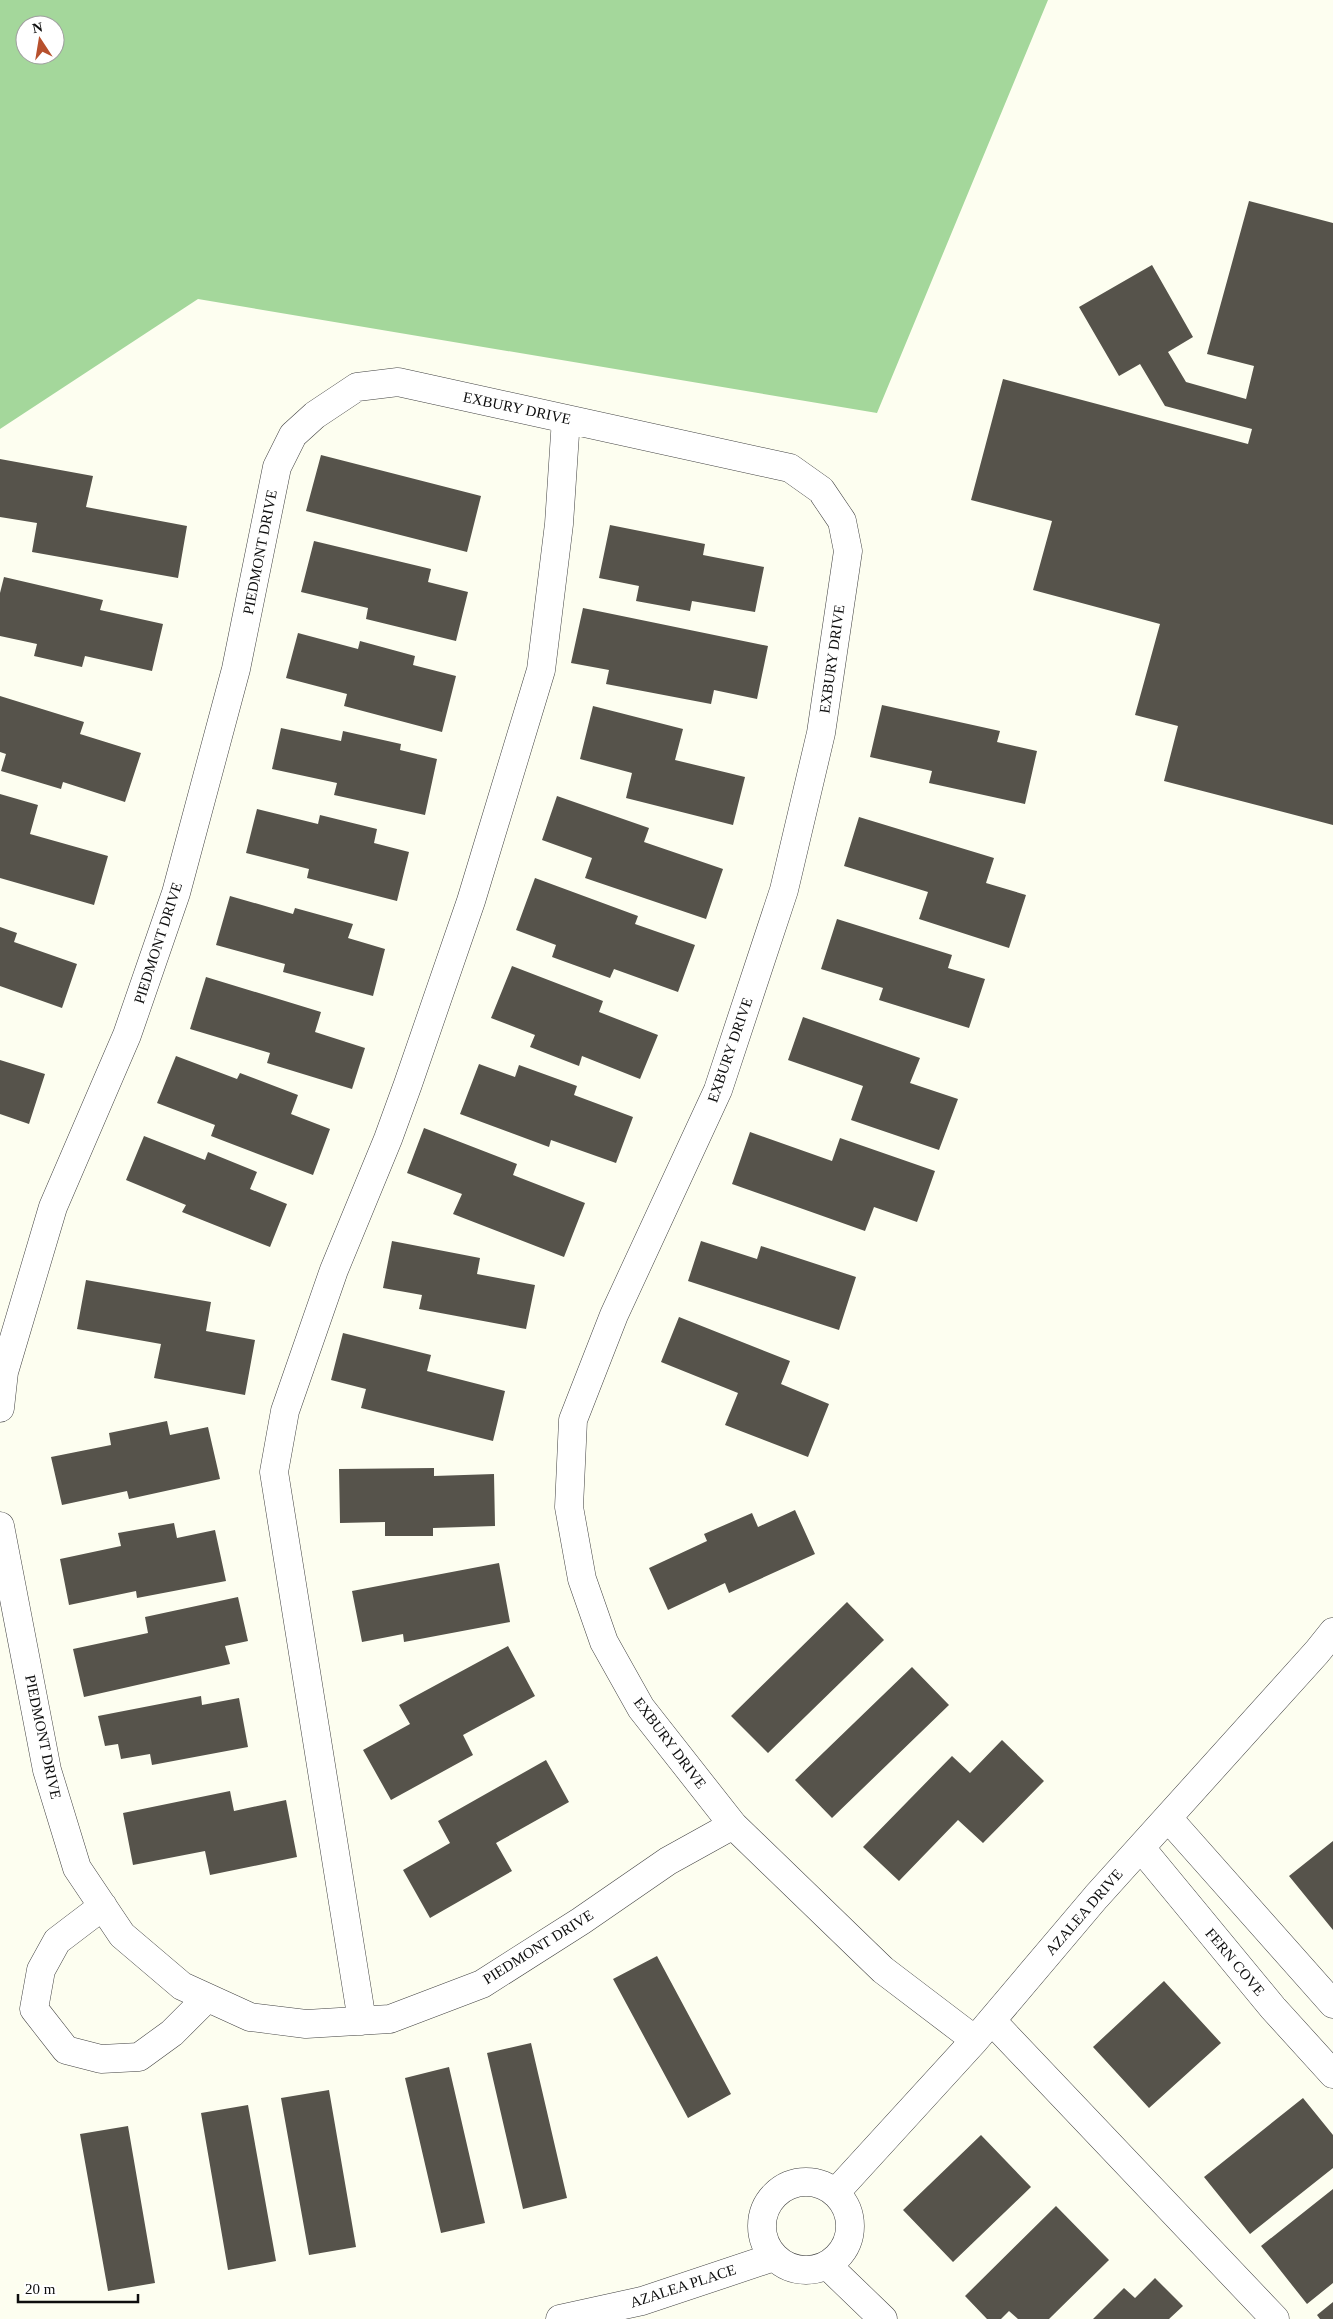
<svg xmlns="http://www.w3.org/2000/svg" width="1333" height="2319" font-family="Georgia,serif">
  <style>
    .forest { fill: #a4d79b; fill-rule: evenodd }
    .building { fill: #56534b }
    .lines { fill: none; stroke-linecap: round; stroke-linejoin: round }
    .minor-casing { stroke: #414141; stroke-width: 29 }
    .minor { stroke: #fff; stroke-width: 28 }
    .labels { text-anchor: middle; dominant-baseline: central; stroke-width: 5; stroke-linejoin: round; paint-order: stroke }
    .street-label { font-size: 15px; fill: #0e0e0e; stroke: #fff }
  </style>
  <rect width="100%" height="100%" fill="#fdfef0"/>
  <!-- forest -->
  <path class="forest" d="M 0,0 L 1048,0 L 877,413 L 198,299 L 0,429 ZM 25,25 L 55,25 L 55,55 L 25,55 Z"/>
  <!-- building -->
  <path class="building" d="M 1249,201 L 1333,223 L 1333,825 L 1164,781 L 1178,726 L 1135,715 L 1160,624 L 1033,590 L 1052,521 L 971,500 L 1003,379 L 1248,444 L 1252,429 L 1165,406 L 1140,364 L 1119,376 L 1079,307 L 1152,265 L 1193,337 L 1168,352 L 1186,382 L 1246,399 L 1254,366 L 1207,354 Z
    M 321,455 L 481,496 L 467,552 L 306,511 Z
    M 0,459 L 93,476 L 86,507 L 187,526 L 178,578 L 32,552 L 37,523 L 0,517 Z
    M 610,525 L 705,544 L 703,555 L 764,567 L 755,612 L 692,601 L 690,611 L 636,601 L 639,586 L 599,578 Z
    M 314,541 L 431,569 L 428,582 L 468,592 L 456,641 L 366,619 L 368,608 L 301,592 Z
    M 4,577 L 103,600 L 100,610 L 163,624 L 152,671 L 85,656 L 82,667 L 34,656 L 37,644 L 0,636 L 0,593 Z
    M 583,608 L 768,646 L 757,699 L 714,690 L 711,704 L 606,684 L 609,670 L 571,663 Z
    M 298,633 L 358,649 L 360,641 L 415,656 L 413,665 L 456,676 L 442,732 L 344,706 L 347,694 L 286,678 Z
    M 0,696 L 84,722 L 80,734 L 141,753 L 125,802 L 63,782 L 61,789 L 1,771 L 6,754 L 0,752 Z
    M 882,705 L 1000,731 L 997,742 L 1037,751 L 1025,804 L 929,783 L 932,771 L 870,757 Z
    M 593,706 L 683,729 L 675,760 L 745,777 L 733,825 L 626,798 L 632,773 L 580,759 Z
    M 281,728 L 341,741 L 343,731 L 401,744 L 400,750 L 437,759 L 425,815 L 334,795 L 337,783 L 272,769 Z
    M 0,794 L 38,805 L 30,834 L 108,856 L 94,905 L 0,878 Z
    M 557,796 L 649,828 L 644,842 L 723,869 L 706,919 L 585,878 L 592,858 L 542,840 Z
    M 257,809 L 318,824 L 320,815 L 377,829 L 374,843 L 409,852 L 397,901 L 307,878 L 309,869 L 246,853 Z
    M 859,817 L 994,858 L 986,883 L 1026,895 L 1009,948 L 919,919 L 928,892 L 844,866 Z
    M 535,878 L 638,916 L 635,924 L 695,945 L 678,992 L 614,969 L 610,978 L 552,957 L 556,945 L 516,930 Z
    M 230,896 L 293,914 L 295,908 L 353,924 L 348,938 L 385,949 L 373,996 L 283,972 L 285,964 L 216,945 Z
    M 837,919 L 952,955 L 948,968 L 985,979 L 969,1028 L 879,1000 L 883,988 L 821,969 Z
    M 0,927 L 17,933 L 14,942 L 77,964 L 62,1008 L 0,986 Z
    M 512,966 L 603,1001 L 599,1012 L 658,1035 L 640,1079 L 582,1056 L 579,1066 L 530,1047 L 535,1035 L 491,1018 Z
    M 206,977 L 321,1012 L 315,1032 L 365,1048 L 352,1089 L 267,1063 L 270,1053 L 190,1029 Z
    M 803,1017 L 920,1058 L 910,1083 L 958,1099 L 939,1150 L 851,1120 L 863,1086 L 788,1060 Z
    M 176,1056 L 237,1079 L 240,1073 L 298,1095 L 291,1114 L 330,1129 L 313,1175 L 211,1136 L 215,1125 L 157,1103 Z
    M 0,1060 L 45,1074 L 29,1124 L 0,1114 Z
    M 479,1064 L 515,1077 L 519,1065 L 577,1086 L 574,1095 L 633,1117 L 616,1163 L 551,1140 L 549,1147 L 460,1114 Z
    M 424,1128 L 517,1164 L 513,1175 L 585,1203 L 564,1257 L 453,1214 L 462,1194 L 407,1173 Z
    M 750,1132 L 832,1161 L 840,1138 L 935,1171 L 917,1222 L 874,1207 L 865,1231 L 732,1184 Z
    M 144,1136 L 205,1160 L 208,1152 L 257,1172 L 250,1189 L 287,1204 L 270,1247 L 182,1212 L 186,1205 L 126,1180 Z
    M 392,1241 L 480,1258 L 477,1274 L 535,1285 L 526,1329 L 419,1309 L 422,1295 L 383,1288 Z
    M 701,1241 L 757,1259 L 761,1246 L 856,1277 L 839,1330 L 688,1281 Z
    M 86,1280 L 211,1302 L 206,1331 L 255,1340 L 245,1395 L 154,1378 L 161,1344 L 77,1329 Z
    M 679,1317 L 790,1361 L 781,1384 L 829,1404 L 808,1457 L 725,1425 L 738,1393 L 661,1362 Z
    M 343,1333 L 431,1355 L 427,1371 L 505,1391 L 493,1441 L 361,1408 L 366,1389 L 331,1380 Z
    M 167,1421 L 170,1435 L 208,1427 L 220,1479 L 129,1499 L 127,1491 L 62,1505 L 51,1457 L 111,1445 L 109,1433 Z
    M 434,1468 L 434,1476 L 494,1474 L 495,1526 L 433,1528 L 433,1536 L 385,1536 L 385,1522 L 340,1523 L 339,1469 Z
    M 795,1510 L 815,1554 L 729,1593 L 725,1583 L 668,1610 L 649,1568 L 707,1541 L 704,1534 L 752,1513 L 758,1527 Z
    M 174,1523 L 177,1538 L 215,1530 L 226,1581 L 137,1598 L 136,1591 L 69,1605 L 60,1559 L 121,1546 L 118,1533 Z
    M 499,1563 L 510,1622 L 404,1642 L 403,1634 L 362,1642 L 352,1591 Z
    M 238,1597 L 248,1641 L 225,1646 L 230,1664 L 84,1697 L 73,1649 L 148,1633 L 145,1617 Z
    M 847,1602 L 884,1640 L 768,1753 L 731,1716 Z
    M 508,1646 L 535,1696 L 463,1735 L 473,1755 L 391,1800 L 363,1750 L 410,1724 L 399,1705 Z
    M 912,1667 L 949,1705 L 832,1818 L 795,1780 Z
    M 201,1696 L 202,1705 L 239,1698 L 248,1747 L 152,1765 L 150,1754 L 121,1759 L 118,1744 L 105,1746 L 98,1716 Z
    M 1002,1740 L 1044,1781 L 983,1843 L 958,1820 L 899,1881 L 863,1847 L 952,1756 L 970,1773 Z
    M 546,1760 L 569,1802 L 496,1843 L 512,1871 L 430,1918 L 403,1870 L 450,1843 L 438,1821 Z
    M 230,1791 L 234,1811 L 286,1800 L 297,1857 L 210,1875 L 205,1851 L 133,1865 L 123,1813 Z
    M 1333,1841 L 1333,1930 L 1289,1876 Z
    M 657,1956 L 731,2094 L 688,2118 L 613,1979 Z
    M 1164,1981 L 1221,2043 L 1149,2108 L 1093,2047 Z
    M 531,2043 L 567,2198 L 523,2209 L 487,2053 Z
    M 449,2067 L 485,2223 L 441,2233 L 405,2078 Z
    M 329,2090 L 356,2247 L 309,2255 L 281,2098 Z
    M 1303,2098 L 1333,2135 L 1333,2168 L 1250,2234 L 1204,2177 Z
    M 248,2105 L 276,2261 L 228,2270 L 201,2113 Z
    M 128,2126 L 155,2283 L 108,2291 L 80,2134 Z
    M 981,2135 L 1031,2187 L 953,2262 L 903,2210 Z
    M 1333,2189 L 1333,2283 L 1307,2304 L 1261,2246 Z
    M 1056,2206 L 1109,2260 L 1049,2319 L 1018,2319 L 1009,2311 L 1001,2319 L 987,2319 L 965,2296 Z
    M 1155,2278 L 1183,2306 L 1169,2319 L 1093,2319 L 1124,2288 L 1135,2298 Z
    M 1333,2302 L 1333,2319 L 1320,2319 L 1317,2315 Z"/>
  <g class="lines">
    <!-- minor casing -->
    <g class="minor-casing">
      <path id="minor" d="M 0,1408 L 4,1372 L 53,1207 L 127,1035 L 176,893 L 236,669 L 277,467 L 293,435 L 315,415 L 357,387 L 398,382 L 790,468 L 821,490 L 842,521 L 848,551 L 821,733 L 784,890 L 718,1090 L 614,1315 L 573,1420 L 569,1507 L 582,1579 L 604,1642 L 641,1708 L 733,1825 L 883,1970 L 975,2040
        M 0,1526 L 47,1770 L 77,1868 L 122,1935 L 182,1986 L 250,2017 L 306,2024 L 390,2019 L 482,1984 L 581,1921 L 668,1861 L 733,1825
        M 1168,1818 L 1333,2004
        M 1141,1848 L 1273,2008 L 1333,2074
        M 103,1906 L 57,1941 L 41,1970 L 34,2009 L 66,2050 L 101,2059 L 139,2057 L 172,2033 L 207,1998
        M 362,2021 L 274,1472 L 285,1411 L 334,1270 L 388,1139 L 408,1084 L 471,901 L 541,670 L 559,524 L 566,419
        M 992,2021 L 1275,2319
        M762 2226a44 44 0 1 1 88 0a44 44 0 1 1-88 0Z
        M 836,2192 L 975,2040 L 1096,1897 L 1317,1652 L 1333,1632
        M 827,2265 L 883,2319
        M 560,2319 L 642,2301 L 774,2257"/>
    </g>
    <!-- minor -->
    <use href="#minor" class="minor"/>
  </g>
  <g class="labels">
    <!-- street labels -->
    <g class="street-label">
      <text transform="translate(517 408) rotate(12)">EXBURY DRIVE</text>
      <text transform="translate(260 552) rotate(-79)">PIEDMONT DRIVE</text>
      <text transform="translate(832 659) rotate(-82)">EXBURY DRIVE</text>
      <text transform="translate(158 943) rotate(-72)">PIEDMONT DRIVE</text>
      <text transform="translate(730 1050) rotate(-71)">EXBURY DRIVE</text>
      <text transform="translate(43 1737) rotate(78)">PIEDMONT DRIVE</text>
      <text transform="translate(670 1743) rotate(53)">EXBURY DRIVE</text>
      <text transform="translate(1084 1912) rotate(-49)">AZALEA DRIVE</text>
      <text transform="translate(538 1947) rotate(-32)">PIEDMONT DRIVE</text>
      <text transform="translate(1235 1962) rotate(50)">FERN COVE</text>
      <text transform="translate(683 2286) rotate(-18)">AZALEA PLACE</text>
    </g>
  </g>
  <!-- north arrow -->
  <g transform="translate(40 40) rotate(348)"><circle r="24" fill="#ffffff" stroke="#9f9f9f"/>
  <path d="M0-4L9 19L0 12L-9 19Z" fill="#b7502d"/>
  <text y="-8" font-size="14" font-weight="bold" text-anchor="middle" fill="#0e0e0e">N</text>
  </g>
  <!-- scale -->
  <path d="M18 2294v8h120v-8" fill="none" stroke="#0e0e0e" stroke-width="2.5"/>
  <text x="25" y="2294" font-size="15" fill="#0e0e0e" stroke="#ffffff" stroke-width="4" paint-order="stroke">20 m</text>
</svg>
